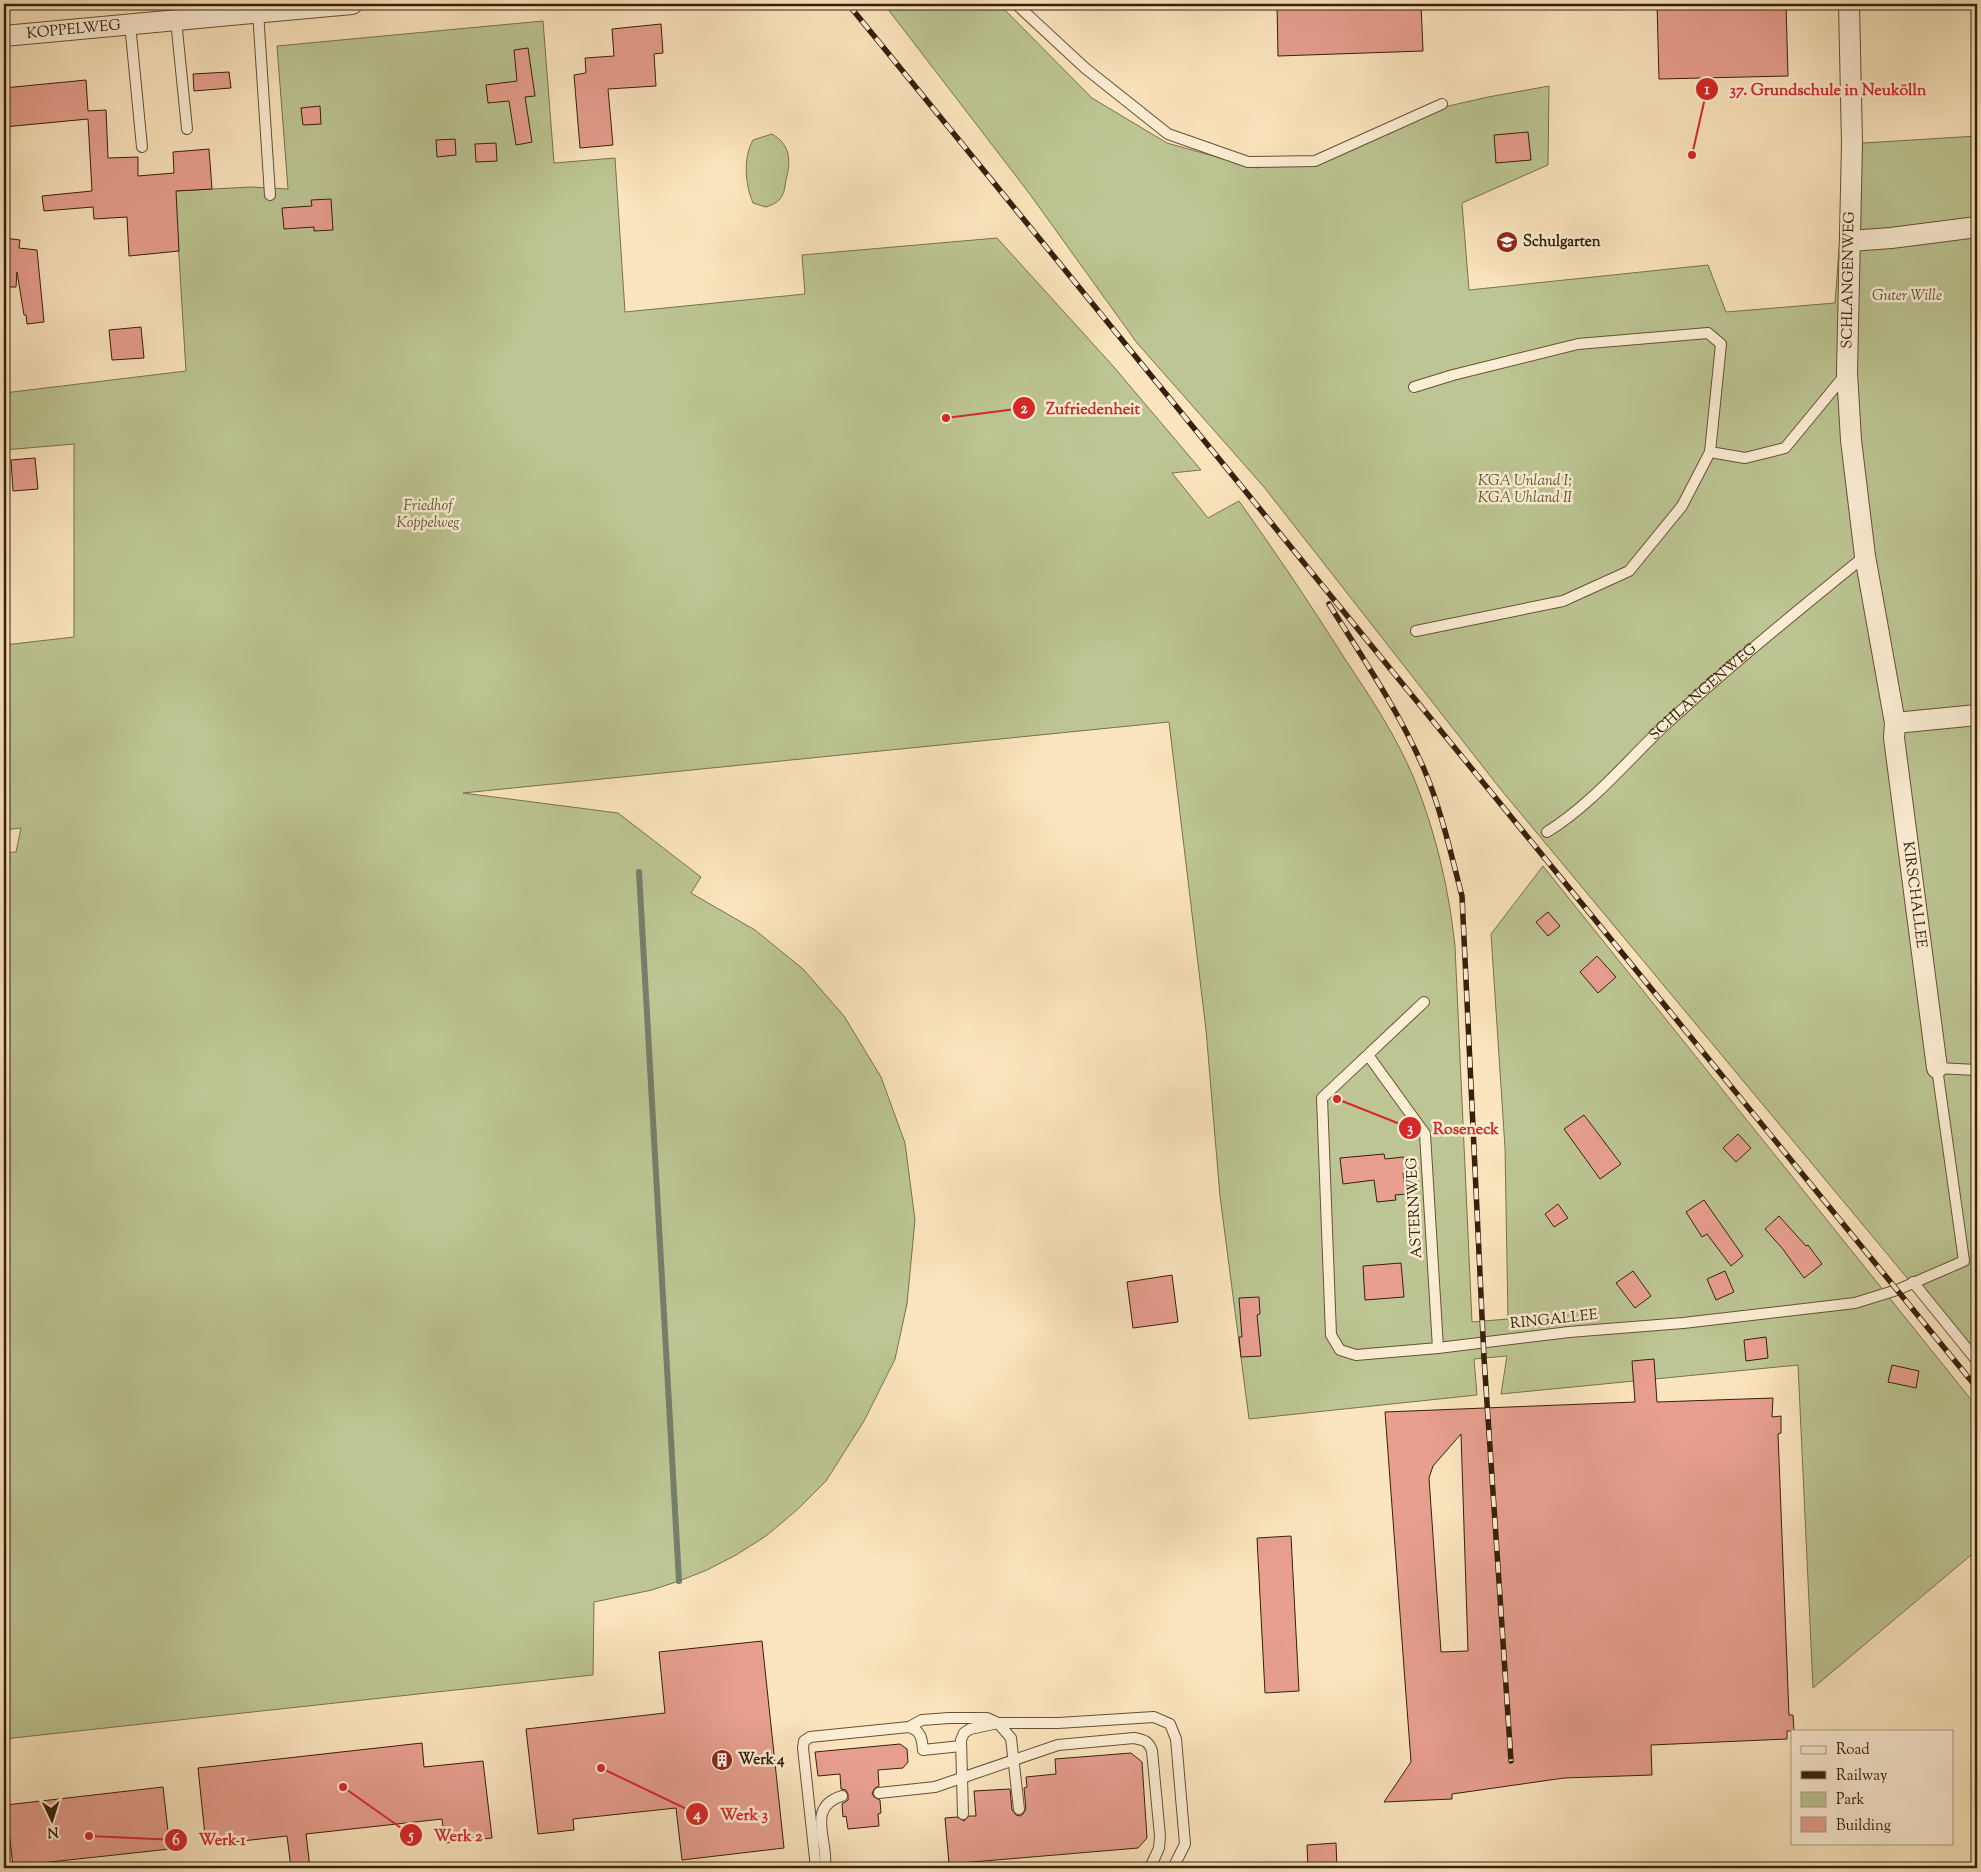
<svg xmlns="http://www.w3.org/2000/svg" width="1981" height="1872" font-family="'Sorts Mill Goudy',serif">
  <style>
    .green { fill: #bcc593; stroke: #79724e }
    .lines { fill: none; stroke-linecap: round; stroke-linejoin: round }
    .stream { stroke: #757f6b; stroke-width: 6 }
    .building { fill: #e89f90; stroke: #362009; fill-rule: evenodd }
    .lane-casing { stroke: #675136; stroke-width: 12 }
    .street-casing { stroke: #675136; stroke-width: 22 }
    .lane { stroke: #fceed5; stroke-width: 10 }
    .street { stroke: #fceed5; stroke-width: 20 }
    .rail-casing { stroke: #362009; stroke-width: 5.5 }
    .rail { stroke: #fceed5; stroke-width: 4; stroke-dasharray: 11; stroke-linecap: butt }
    .labels { text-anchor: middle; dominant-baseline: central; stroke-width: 5; stroke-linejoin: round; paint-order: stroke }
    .street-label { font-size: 15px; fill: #362009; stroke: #fceed5 }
    .poi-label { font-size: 15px; font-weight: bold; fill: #362009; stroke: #fceed5; text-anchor: start }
    .park-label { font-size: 15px; font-style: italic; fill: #5e5232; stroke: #fceed5 }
    .leader { fill: none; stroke: #d62828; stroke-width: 2 }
    .callout-dot { fill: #d62828; stroke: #fceed5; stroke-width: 2 }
    .mark-label { font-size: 15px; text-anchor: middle; font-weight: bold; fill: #fff }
    .callout-label { font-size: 16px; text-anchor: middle; font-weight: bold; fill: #d62828; stroke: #fceed5; stroke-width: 5; stroke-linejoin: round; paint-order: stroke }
  </style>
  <rect width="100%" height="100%" fill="#fbe5be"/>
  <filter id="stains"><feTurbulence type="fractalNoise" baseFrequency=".004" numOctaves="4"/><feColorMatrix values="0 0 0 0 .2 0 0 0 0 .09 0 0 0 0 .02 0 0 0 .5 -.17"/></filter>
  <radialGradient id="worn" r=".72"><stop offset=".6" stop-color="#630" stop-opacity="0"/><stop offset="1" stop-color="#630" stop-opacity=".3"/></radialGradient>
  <!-- green -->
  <path class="green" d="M 884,4 L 999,4 L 1092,98 L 1167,143 L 1256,168 L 1327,158 L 1435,109 L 1488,97 L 1549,86 L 1548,165 L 1462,203 L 1469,290 L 1708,265 L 1726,312 L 1835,303 L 1847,144 L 1977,136 L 1977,1362 L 1502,791 L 1264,487 L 1137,343 L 1029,193 Z
    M 543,21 L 554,163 L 615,158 L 625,312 L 805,294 L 802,255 L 997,238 L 1113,366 L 1201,470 L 1172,473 L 1208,518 L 1239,501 C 1276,553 1311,605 1345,659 C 1371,698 1397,737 1415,781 C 1436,834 1449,889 1455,946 L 1472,1322 L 1508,1319 L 1505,1148 L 1491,934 L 1543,866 L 1977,1407 L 1977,1550 L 1813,1688 L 1798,1365 L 1501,1394 L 1507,1356 L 1474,1359 L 1477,1395 L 1249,1419 L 1220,1196 L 1206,1030 L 1169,722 L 463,793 L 618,813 L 701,877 L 691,893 L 755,930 L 803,969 L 844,1016 L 881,1077 L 905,1143 L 915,1220 L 907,1304 L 895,1359 L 864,1421 L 826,1481 L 798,1509 L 766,1536 L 736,1555 L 707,1570 L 679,1581 L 652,1590 L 594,1602 L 593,1675 L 4,1739 L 4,853 L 16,852 L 21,828 L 4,830 L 4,645 L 74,637 L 74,444 L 4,450 L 4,393 L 186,371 L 175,191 L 251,187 L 288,189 L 277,46 Z
    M 772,134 C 791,145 791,161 786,180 C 785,185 785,191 782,196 C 779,202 772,205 766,207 L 753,203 C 745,184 743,158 753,140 Z"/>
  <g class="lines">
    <!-- stream -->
    <path class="stream" d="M 639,872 L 679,1581"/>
  </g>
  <!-- building -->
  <path class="building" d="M 1277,4 L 1421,4 L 1423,51 L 1278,56 Z
    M 1657,4 L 1786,4 L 1788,76 L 1659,79 Z
    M 661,24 L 663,53 L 654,54 L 656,86 L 608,89 L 613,145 L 580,148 L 574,75 L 586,73 L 585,58 L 614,56 L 612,29 Z
    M 528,48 L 535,96 L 525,97 L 532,142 L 516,145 L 509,101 L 488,103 L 486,85 L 517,81 L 514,50 Z
    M 229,72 L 231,88 L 194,91 L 193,74 Z
    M 86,80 L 88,111 L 106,110 L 108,158 L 138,157 L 138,176 L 174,173 L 173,152 L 209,149 L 212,189 L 176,191 L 179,251 L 129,256 L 127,217 L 94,219 L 93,207 L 44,211 L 42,196 L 92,191 L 88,119 L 4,127 L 4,88 Z
    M 320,106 L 321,124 L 303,125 L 301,108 Z
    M 1528,132 L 1531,160 L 1496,163 L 1494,135 Z
    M 455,139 L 456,155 L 437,157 L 436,140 Z
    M 496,143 L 497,161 L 476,162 L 475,144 Z
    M 331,199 L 333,230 L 314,231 L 314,227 L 284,229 L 282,208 L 312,206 L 311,200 Z
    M 4,238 L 20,240 L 19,248 L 37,250 L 44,322 L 27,324 L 26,315 L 24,315 L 17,272 L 16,287 L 4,287 Z
    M 141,327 L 144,358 L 112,360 L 109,330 Z
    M 35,458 L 38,489 L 13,491 L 11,460 Z
    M 1548,912 L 1560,926 L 1548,936 L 1536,922 Z
    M 1597,956 L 1616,977 L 1598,993 L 1580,972 Z
    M 1584,1115 L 1621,1164 L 1600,1179 L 1564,1129 Z
    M 1738,1134 L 1751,1148 L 1736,1162 L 1723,1148 Z
    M 1384,1154 L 1385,1159 L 1404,1157 L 1406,1173 L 1403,1173 L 1406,1194 L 1395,1195 L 1396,1200 L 1377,1202 L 1374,1180 L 1343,1184 L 1340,1158 Z
    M 1704,1200 L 1743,1256 L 1731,1266 L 1707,1234 L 1702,1237 L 1686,1212 Z
    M 1558,1204 L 1568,1218 L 1554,1227 L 1545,1214 Z
    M 1779,1216 L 1806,1246 L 1808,1245 L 1822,1264 L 1804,1278 L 1782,1248 L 1765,1229 Z
    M 1401,1263 L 1404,1297 L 1365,1300 L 1363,1266 Z
    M 1633,1271 L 1651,1296 L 1635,1308 L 1616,1283 Z
    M 1725,1271 L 1734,1292 L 1716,1300 L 1707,1279 Z
    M 1172,1275 L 1178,1322 L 1133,1328 L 1127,1282 Z
    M 1259,1297 L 1260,1314 L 1257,1315 L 1261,1356 L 1241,1357 L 1239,1337 L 1242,1337 L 1239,1298 Z
    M 1766,1337 L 1768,1358 L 1746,1361 L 1744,1340 Z
    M 1654,1359 L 1657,1402 L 1773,1398 L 1772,1417 L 1781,1416 L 1781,1433 L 1778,1434 L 1789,1715 L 1793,1715 L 1794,1731 L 1787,1731 L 1787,1739 L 1651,1745 L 1652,1775 L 1564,1778 L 1452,1794 L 1452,1799 L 1384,1802 L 1411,1762 L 1385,1412 L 1635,1402 L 1632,1361 ZM 1461,1434 L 1468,1651 L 1441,1652 L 1429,1478 L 1433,1466 Z
    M 1892,1365 L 1919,1371 L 1916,1388 L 1888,1382 Z
    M 1291,1536 L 1299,1691 L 1265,1693 L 1257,1538 Z
    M 762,1641 L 784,1848 L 682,1860 L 676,1808 L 573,1819 L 574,1830 L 538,1834 L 526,1729 L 665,1713 L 659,1652 Z
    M 422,1743 L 424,1767 L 483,1761 L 492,1838 L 445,1843 L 442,1819 L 306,1834 L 310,1868 L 291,1868 L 287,1836 L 206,1845 L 198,1768 Z
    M 900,1744 L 907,1749 L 908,1762 L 903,1768 L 878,1770 L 879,1786 L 875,1788 L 872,1793 L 874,1797 L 880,1800 L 881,1813 L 878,1814 L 879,1826 L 848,1829 L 846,1816 L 843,1817 L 842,1804 L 848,1800 L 848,1794 L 846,1790 L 841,1789 L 840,1774 L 818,1776 L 815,1752 Z
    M 1131,1753 L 1142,1762 L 1147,1838 L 1138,1848 L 949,1864 L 945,1818 L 957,1817 L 964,1821 L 969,1816 L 976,1816 L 974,1791 L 1010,1789 L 1012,1810 L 1016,1815 L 1020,1816 L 1023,1814 L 1026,1809 L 1024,1788 L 1027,1787 L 1026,1777 L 1056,1774 L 1055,1759 Z
    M 163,1787 L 170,1849 L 13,1866 L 6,1805 Z
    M 1336,1843 L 1337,1868 L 1308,1868 L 1307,1845 Z"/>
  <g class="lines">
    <!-- lane casing -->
    <g class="lane-casing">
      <g id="lane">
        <path d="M 1016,4 L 1085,68 L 1168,134 L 1248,162 L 1315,161 L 1442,104"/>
        <path d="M 258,12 L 270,195"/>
        <path d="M 176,20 L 187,129"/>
        <path d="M 130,24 L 142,147"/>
        <path d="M 1414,387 L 1453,375 L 1578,344 L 1708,333 L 1721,344 L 1710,452 L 1745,458 L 1785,448 L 1845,375"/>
        <path d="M 1416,631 L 1563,601 L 1629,571 L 1682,506 L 1710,452"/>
        <path id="s1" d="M 1547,832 C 1591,805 1625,763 1662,728 C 1727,668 1796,612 1865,556"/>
        <path d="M 1424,1002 L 1322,1098 L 1331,1335 L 1340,1350 L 1356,1355 L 1438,1348 L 1569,1332 L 1683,1323 L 1855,1303 L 1897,1290 L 1964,1261 L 1937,1068 L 1977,1070"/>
        <path d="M 1368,1055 L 1425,1134 L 1438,1348"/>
        <path d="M 1913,1282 L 1977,1361"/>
        <path d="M 909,1727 C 921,1731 922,1738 923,1750 L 961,1746"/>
        <path d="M 879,1793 L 935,1787 L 1058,1745 L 1134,1738 C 1144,1740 1149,1741 1152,1751 L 1160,1836 L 1159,1848 L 1150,1868"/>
        <path d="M 963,1814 L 961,1740 L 964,1733 L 970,1729 L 998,1723 L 1058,1723 L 1154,1717 L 1170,1724 L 1176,1739 L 1185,1844 L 1173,1868"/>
        <path d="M 816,1868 L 803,1748 L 804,1741 L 810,1737 L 909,1727 L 922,1720 L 949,1718 L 987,1718 L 998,1723 L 1011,1738 L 1019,1809"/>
        <path d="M 825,1868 C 829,1841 805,1807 842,1796"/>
      </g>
    </g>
    <!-- street casing -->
    <g class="street-casing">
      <g id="street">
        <path id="s2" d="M 1849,4 L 1852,143 L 1847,373 L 1851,440 L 1865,556 L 1895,723 L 1894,738 L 1937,1068"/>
        <path id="s3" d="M 4,36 L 352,4"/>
        <path d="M 1850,241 L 1891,238 L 1977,227"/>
        <path d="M 1895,723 L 1977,715"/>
      </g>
    </g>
    <!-- lane -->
    <use href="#lane" class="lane"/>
    <!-- street -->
    <use href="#street" class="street"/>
    <!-- rail casing -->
    <g class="rail-casing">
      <path id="rail" d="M 848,4 L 1977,1388
        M 1329,604 C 1362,657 1399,711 1424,769 C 1441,809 1451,854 1462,896 L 1484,1358 L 1511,1761"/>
    </g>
    <!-- rail -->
    <use href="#rail" class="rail"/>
  </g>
  <!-- icons -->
  <defs>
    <g id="school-disc" transform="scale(1.125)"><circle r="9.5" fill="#8f2418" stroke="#fceed5"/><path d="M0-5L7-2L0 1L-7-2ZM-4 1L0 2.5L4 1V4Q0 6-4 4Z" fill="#fff"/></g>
    <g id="building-disc" transform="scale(1.125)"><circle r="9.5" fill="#8f2418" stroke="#fceed5"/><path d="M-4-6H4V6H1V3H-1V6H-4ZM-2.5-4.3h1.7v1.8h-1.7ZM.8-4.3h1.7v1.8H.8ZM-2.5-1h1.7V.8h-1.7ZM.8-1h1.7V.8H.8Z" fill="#fff"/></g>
  </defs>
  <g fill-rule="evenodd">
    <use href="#school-disc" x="1507" y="242"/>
    <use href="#building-disc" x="722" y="1760"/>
  </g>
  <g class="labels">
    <!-- street labels -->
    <g class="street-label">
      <text stroke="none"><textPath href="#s3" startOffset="70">KOPPELWEG</textPath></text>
      <text transform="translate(1849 280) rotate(-89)">SCHLANGENWEG</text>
      <text stroke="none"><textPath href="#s1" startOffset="210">SCHLANGENWEG</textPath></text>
      <text stroke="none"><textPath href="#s2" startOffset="896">KIRSCHALLEE</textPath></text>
      <text transform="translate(1415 1208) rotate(-93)">ASTERNWEG</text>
      <text transform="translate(1554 1320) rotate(-6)">RINGALLEE</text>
    </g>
    <!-- poi labels -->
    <g class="poi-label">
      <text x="1523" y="242">Schulgarten</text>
      <text x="738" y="1760">Werk 4</text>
    </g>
    <!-- park labels -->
    <g class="park-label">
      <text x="1907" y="296">Guter Wille</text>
      <text x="1525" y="481">KGA Unland I;<tspan x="1525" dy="17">KGA Uhland II</tspan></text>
      <text x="428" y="506">Friedhof<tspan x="428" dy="17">Koppelweg</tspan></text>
    </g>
  </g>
  <!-- callouts -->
  <path class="leader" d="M1692 155L1707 89M946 418L1024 408M1337 1099L1410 1128M601 1768L697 1814M343 1787L411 1835M89 1836L176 1840"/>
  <g class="callout-dot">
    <circle cx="1692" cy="155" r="5"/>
    <circle cx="946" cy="418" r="5"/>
    <circle cx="1337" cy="1099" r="5"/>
    <circle cx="601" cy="1768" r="5"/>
    <circle cx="343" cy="1787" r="5"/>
    <circle cx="89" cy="1836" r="5"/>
    <circle cx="1707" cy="89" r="12"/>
    <circle cx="1024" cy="408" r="12"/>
    <circle cx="1410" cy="1128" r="12"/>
    <circle cx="697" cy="1814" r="12"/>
    <circle cx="411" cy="1835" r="12"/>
    <circle cx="176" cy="1840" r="12"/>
  </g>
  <g class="mark-label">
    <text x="1707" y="94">1</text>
    <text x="1024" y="413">2</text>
    <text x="1410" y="1133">3</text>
    <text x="697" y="1819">4</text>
    <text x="411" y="1840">5</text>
    <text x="176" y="1845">6</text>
  </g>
  <g class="callout-label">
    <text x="1828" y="95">37. Grundschule in Neukölln</text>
    <text x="1093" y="414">Zufriedenheit</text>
    <text x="1466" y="1134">Roseneck</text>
    <text x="744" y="1820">Werk 3</text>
    <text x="458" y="1841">Werk 2</text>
    <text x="222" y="1845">Werk 1</text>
  </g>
  <!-- margin -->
  <rect width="1981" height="1872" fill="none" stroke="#fbe5be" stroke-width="20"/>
  <rect x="5" y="5" width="1971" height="1862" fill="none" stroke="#362009" stroke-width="2.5"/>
  <rect x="10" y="10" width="1961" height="1852" fill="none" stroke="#362009"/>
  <!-- legend -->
  <rect x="1791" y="1730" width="162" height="115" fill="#fceed5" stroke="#ad9c83"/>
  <rect x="1801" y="1746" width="25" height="8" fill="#fceed5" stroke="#ad9c83"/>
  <text x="1836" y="1754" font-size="15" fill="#362009">Road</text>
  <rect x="1801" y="1771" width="25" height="8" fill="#362009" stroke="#ad9c83"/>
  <text x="1836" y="1780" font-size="15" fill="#362009">Railway</text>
  <rect x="1801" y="1792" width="25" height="15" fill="#bcc593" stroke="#ad9c83"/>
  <text x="1836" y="1804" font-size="15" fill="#362009">Park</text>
  <rect x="1801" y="1817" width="25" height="15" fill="#e89f90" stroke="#ad9c83"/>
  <text x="1836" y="1830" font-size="15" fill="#362009">Building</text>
  <!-- north arrow -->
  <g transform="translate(52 1820) rotate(176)" stroke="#fceed5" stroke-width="4" paint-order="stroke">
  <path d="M0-4L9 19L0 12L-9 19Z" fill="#362009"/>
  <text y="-8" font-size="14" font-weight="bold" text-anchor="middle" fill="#362009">N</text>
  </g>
  <rect width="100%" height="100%" filter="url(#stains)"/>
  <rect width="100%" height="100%" fill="url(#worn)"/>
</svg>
